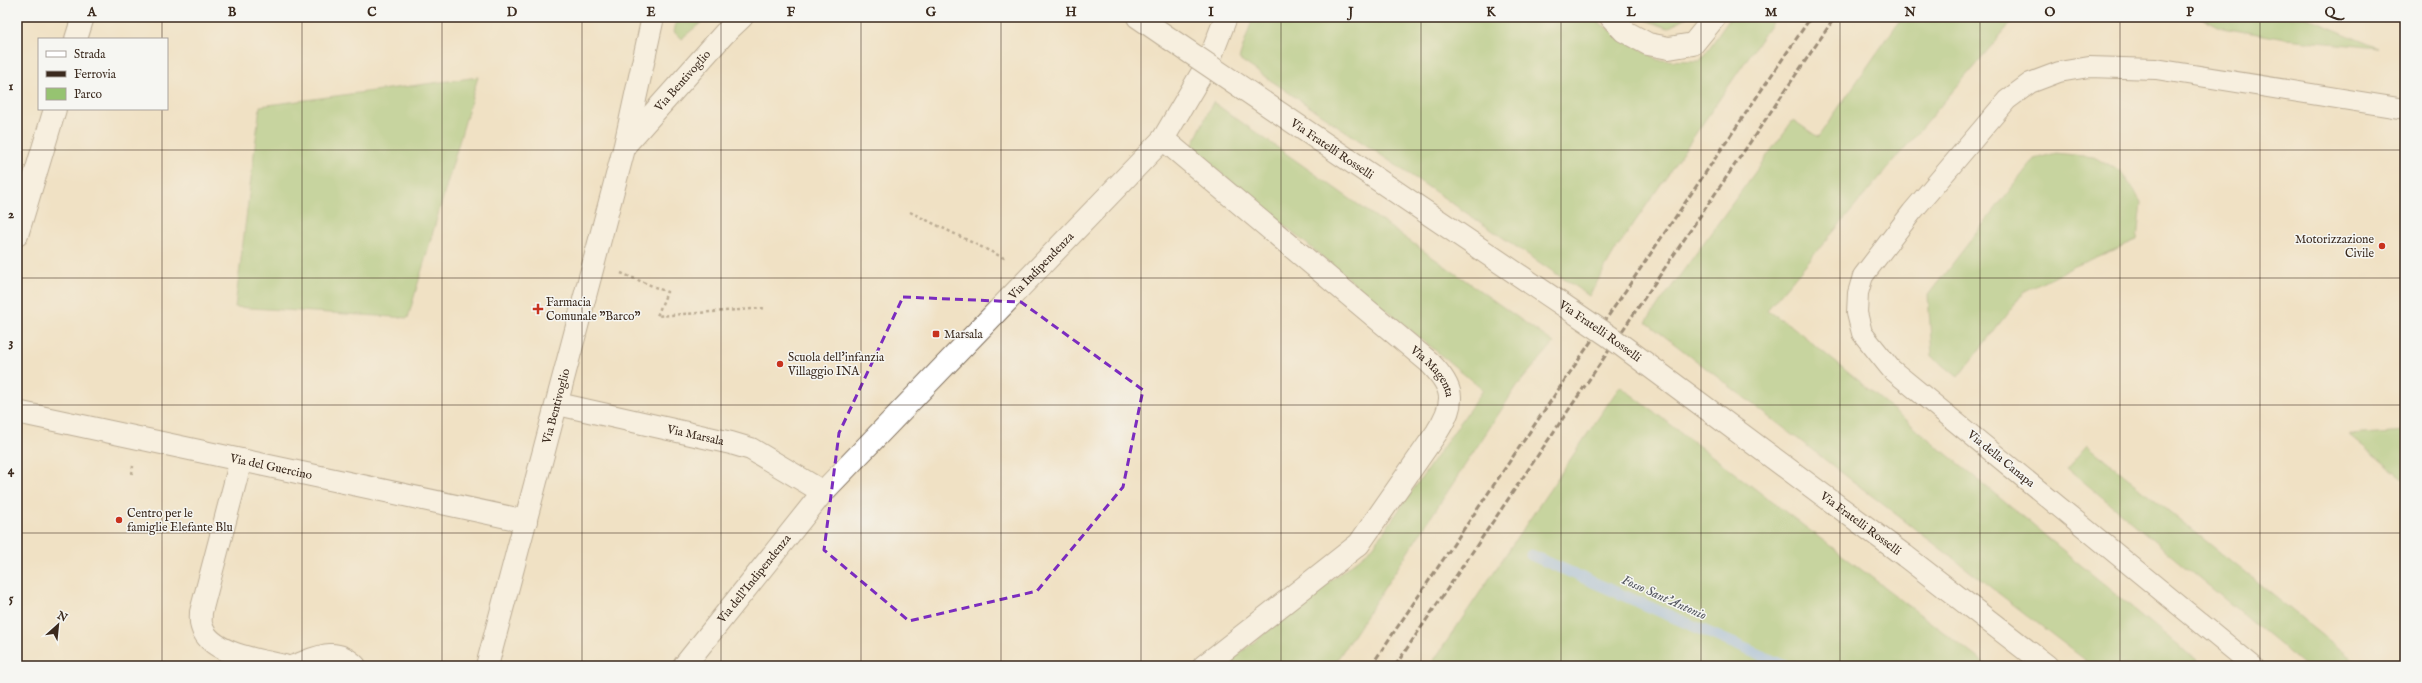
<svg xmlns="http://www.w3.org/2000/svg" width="2422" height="683" font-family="'IM FELL English',serif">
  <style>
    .green { fill: #96c371; stroke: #687648 }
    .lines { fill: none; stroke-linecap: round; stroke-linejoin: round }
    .stream { stroke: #87b8f3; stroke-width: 11 }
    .service-casing { stroke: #7a6a58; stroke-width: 22 }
    .minor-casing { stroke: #7a6a58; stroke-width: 24 }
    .tertiary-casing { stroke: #7a6a58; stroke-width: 24 }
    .path { stroke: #7a6a58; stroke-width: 2.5; stroke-dasharray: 3 3; stroke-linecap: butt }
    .service { stroke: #fff; stroke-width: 20 }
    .minor { stroke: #fff; stroke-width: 22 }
    .tertiary { stroke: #fff; stroke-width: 22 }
    .rail { stroke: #3b2a1e; stroke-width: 3; stroke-dasharray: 6 3; stroke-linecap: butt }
    .tertiary-bridge-casing { stroke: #7a6a58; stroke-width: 24; stroke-linecap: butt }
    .tertiary-bridge { stroke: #fff; stroke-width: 22 }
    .marked { fill: none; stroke: #7b2cbf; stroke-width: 3; stroke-dasharray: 8 5; stroke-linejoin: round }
    .grid { fill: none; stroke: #3b2a1e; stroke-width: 1; stroke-opacity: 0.55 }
    .poi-dot { fill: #c8321e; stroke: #f6f6f2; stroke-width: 1.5 }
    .labels { text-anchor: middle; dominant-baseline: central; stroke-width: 3; stroke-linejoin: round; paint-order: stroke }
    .street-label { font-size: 12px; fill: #3b2a1e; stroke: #f6f6f2 }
    .poi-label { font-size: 12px; fill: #3b2a1e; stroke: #f6f6f2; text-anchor: start }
    .water-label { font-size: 13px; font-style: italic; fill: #52555e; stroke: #f6f6f2 }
    .neatline { fill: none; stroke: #3b2a1e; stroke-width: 1.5 }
    .grid-label { font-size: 13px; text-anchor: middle; font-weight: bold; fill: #3b2a1e }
  </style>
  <rect width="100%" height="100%" fill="#f6f6f2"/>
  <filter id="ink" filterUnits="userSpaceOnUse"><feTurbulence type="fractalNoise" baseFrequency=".025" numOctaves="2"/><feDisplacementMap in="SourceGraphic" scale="8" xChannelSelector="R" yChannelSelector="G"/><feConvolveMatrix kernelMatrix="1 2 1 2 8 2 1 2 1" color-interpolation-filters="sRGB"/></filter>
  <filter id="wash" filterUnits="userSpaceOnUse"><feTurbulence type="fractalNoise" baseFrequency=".012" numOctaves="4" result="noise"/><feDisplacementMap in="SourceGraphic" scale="16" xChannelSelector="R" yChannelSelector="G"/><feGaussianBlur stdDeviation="0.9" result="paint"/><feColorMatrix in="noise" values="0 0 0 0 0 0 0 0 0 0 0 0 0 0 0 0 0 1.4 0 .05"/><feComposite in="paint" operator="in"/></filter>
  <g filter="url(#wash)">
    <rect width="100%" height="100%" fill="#f0e1c4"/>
    <!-- green -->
    <path class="green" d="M 677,17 L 708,17 L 681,39 L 674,32 Z
      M 1253,17 L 1590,17 L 1658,60 L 1700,61 L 1731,17 L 1776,17 L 1615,251 L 1589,296 L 1239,59 Z
      M 1637,17 L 1687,17 L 1668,28 Z
      M 1902,17 L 2016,17 L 1767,310 L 1793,327 L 2203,666 L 2093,666 L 1646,322 L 1793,120 L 1818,137 Z
      M 2200,17 L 2305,17 L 2378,48 L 2286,39 L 2217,27 Z
      M 478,77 L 408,318 L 235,307 L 260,106 Z
      M 1213,102 L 1554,343 L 1517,386 L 1333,666 L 1224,666 L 1373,547 L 1483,390 L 1191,148 Z
      M 2056,153 L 2094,157 L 2122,173 L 2141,202 L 2137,240 L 2073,267 L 2024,292 L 1958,377 L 1932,356 L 1928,295 L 2034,159 Z
      M 1620,386 L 1988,666 L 1430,666 Z
      M 2405,431 L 2405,480 L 2349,435 Z
      M 2087,445 L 2361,666 L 2305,666 L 2067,468 Z"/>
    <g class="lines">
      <!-- stream -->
      <path class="stream" d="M 1531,555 L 1785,666"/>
    </g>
  </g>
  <g filter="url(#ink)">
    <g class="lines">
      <!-- service casing -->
      <g class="service-casing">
        <path id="service" d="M 2253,666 L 1891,369 L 1862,333 L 1857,313 L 1858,293 L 1863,276 L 1912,212 L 2007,100 L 2030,83 L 2059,72 L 2089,67 L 2156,69 L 2405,109"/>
      </g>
      <!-- minor casing -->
      <g class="minor-casing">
        <g id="minor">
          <path d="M 1611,17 L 1624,31 L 1648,44 L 1669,48 L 1693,44 L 1715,17"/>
          <path d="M 76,39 L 83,17"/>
          <path id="s1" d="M 1163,139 L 1429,362 C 1455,388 1456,402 1437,432 L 1359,544 L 1204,666"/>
          <path id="s2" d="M 626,144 L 724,34 L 742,17"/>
          <path d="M 17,235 L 55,109"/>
          <path id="s3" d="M 558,404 L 731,443 L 751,449 L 823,492"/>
          <path id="s4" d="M 17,412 L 526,521"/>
          <path d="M 241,460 L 201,612 C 201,616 200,623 202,627 C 210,654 260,660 284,666"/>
          <path d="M 294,666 C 317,658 335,646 355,666"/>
          <path id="s5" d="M 487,666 L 625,145 L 653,17"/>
          <path id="s6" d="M 684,666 L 823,492 L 1163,139 L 1209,61 L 1226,17"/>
        </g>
      </g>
      <!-- tertiary casing -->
      <g class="tertiary-casing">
        <path id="tertiary" d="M 1138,17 L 1170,39
          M 1905,556 L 2047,666"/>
      </g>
      <!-- path -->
      <path class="path" d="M 910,212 L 1006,259
        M 621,273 L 667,292 L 657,316 L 766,308
        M 132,474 L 133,466"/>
      <!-- service -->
      <use href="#service" class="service"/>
      <!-- minor -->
      <use href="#minor" class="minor"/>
      <!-- tertiary -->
      <use href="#tertiary" class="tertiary"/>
      <!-- rail -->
      <path class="rail" d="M 1371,666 L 1811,17
        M 1395,666 L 1835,17"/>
      <!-- tertiary-bridge casing -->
      <g class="tertiary-bridge-casing">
        <g id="tertiary-bridge">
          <path id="s7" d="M 1170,39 L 1609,336 L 1905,556"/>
        </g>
      </g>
      <!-- tertiary-bridge -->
      <use href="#tertiary-bridge" class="tertiary-bridge"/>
    </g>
  </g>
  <!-- marked area -->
  <path d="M0 0H2422V683H0ZM 903,297 L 1021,302 L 1143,390 L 1123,487 L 1037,591 L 909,621 L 824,550 L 839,433 Z" fill="#f0e1c4" fill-opacity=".55" fill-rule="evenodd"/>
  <path class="marked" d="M 903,297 L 1021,302 L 1143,390 L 1123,487 L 1037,591 L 909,621 L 824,550 L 839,433 Z"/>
  <!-- grid -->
  <path class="grid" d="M 162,17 L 162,39M 302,17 L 302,666M 442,17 L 442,666M 582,17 L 582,666M 721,17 L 721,666M 861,17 L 861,666M 1001,17 L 1001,666M 1141,17 L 1141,666M 1281,17 L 1281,666M 1421,17 L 1421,666M 1561,17 L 1561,666M 1701,17 L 1701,666M 1840,17 L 1840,666M 1980,17 L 1980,666M 2120,17 L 2120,666M 2260,17 L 2260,666M 162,109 L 162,666M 17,150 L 2405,150M 17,278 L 2405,278M 17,405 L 2405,405M 17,533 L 2405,533"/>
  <!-- markers -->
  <g class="poi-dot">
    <circle cx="2382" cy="246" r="4"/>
    <path d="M536 303h4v4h4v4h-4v4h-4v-4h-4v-4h4z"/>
    <rect x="932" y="330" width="8" height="8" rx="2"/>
    <circle cx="780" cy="364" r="4"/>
    <circle cx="119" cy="520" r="4"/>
  </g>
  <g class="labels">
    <!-- street labels -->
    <g class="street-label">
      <text stroke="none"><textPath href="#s2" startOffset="85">Via Bentivoglio</textPath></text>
      <text stroke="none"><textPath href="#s7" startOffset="196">Via Fratelli Rosselli</textPath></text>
      <text stroke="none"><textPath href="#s6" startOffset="537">Via Indipendenza</textPath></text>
      <text stroke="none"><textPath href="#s7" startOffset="520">Via Fratelli Rosselli</textPath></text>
      <text stroke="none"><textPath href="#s1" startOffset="357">Via Magenta</textPath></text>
      <text stroke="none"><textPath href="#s5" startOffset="269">Via Bentivoglio</textPath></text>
      <text stroke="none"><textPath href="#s3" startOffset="141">Via Marsala</textPath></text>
      <text transform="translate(2001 459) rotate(39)">Via della Canapa</text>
      <text stroke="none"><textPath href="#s4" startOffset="260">Via del Guercino</textPath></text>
      <text stroke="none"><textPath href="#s7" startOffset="844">Via Fratelli Rosselli</textPath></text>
      <text stroke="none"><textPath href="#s6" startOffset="112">Via dell'Indipendenza</textPath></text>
    </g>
    <!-- poi labels -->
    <g class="poi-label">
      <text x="2374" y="239" text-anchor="end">Motorizzazione<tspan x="2374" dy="14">Civile</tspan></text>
      <text x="546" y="302">Farmacia<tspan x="546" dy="14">Comunale "Barco"</tspan></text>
      <text x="944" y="334">Marsala</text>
      <text x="788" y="357">Scuola dell'infanzia<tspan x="788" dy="14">Villaggio INA</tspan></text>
      <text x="127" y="513">Centro per le<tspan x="127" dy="14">famiglie Elefante Blu</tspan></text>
    </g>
    <!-- water labels -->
    <g class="water-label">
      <text transform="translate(1664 598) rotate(24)">Fosso Sant'Antonio</text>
    </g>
  </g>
  <!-- margin -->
  <rect width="2422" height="683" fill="none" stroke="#f6f6f2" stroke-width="44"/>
  <!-- legend -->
  <rect x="38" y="38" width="130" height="72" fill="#f6f6f2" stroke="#aba49d"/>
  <rect x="46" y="51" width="20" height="6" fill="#ffffff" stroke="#aba49d"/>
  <text x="74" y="58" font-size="12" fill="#3b2a1e">Strada</text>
  <rect x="46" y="71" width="20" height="6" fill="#3b2a1e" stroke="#aba49d"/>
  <text x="74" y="78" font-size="12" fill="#3b2a1e">Ferrovia</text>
  <rect x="46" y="88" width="20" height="12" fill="#96c371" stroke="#aba49d"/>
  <text x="74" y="98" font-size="12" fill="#3b2a1e">Parco</text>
  <!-- north arrow -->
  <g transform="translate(58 625) rotate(27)" stroke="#f6f6f2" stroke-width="3" paint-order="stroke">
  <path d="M0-3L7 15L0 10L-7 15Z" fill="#3b2a1e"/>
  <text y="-6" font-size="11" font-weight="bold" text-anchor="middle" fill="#3b2a1e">N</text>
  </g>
  <rect x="22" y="22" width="2378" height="639" class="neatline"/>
  <g class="grid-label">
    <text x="92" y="16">A</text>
    <text x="232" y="16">B</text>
    <text x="372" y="16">C</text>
    <text x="512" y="16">D</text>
    <text x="651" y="16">E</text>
    <text x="791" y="16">F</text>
    <text x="931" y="16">G</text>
    <text x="1071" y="16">H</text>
    <text x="1211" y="16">I</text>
    <text x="1351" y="16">J</text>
    <text x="1491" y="16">K</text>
    <text x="1631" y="16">L</text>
    <text x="1771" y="16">M</text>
    <text x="1910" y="16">N</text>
    <text x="2050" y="16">O</text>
    <text x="2190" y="16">P</text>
    <text x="2330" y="16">Q</text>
    <text x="11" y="90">1</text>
    <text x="11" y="218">2</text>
    <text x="11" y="346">3</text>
    <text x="11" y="474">4</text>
    <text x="11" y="602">5</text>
  </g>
</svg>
